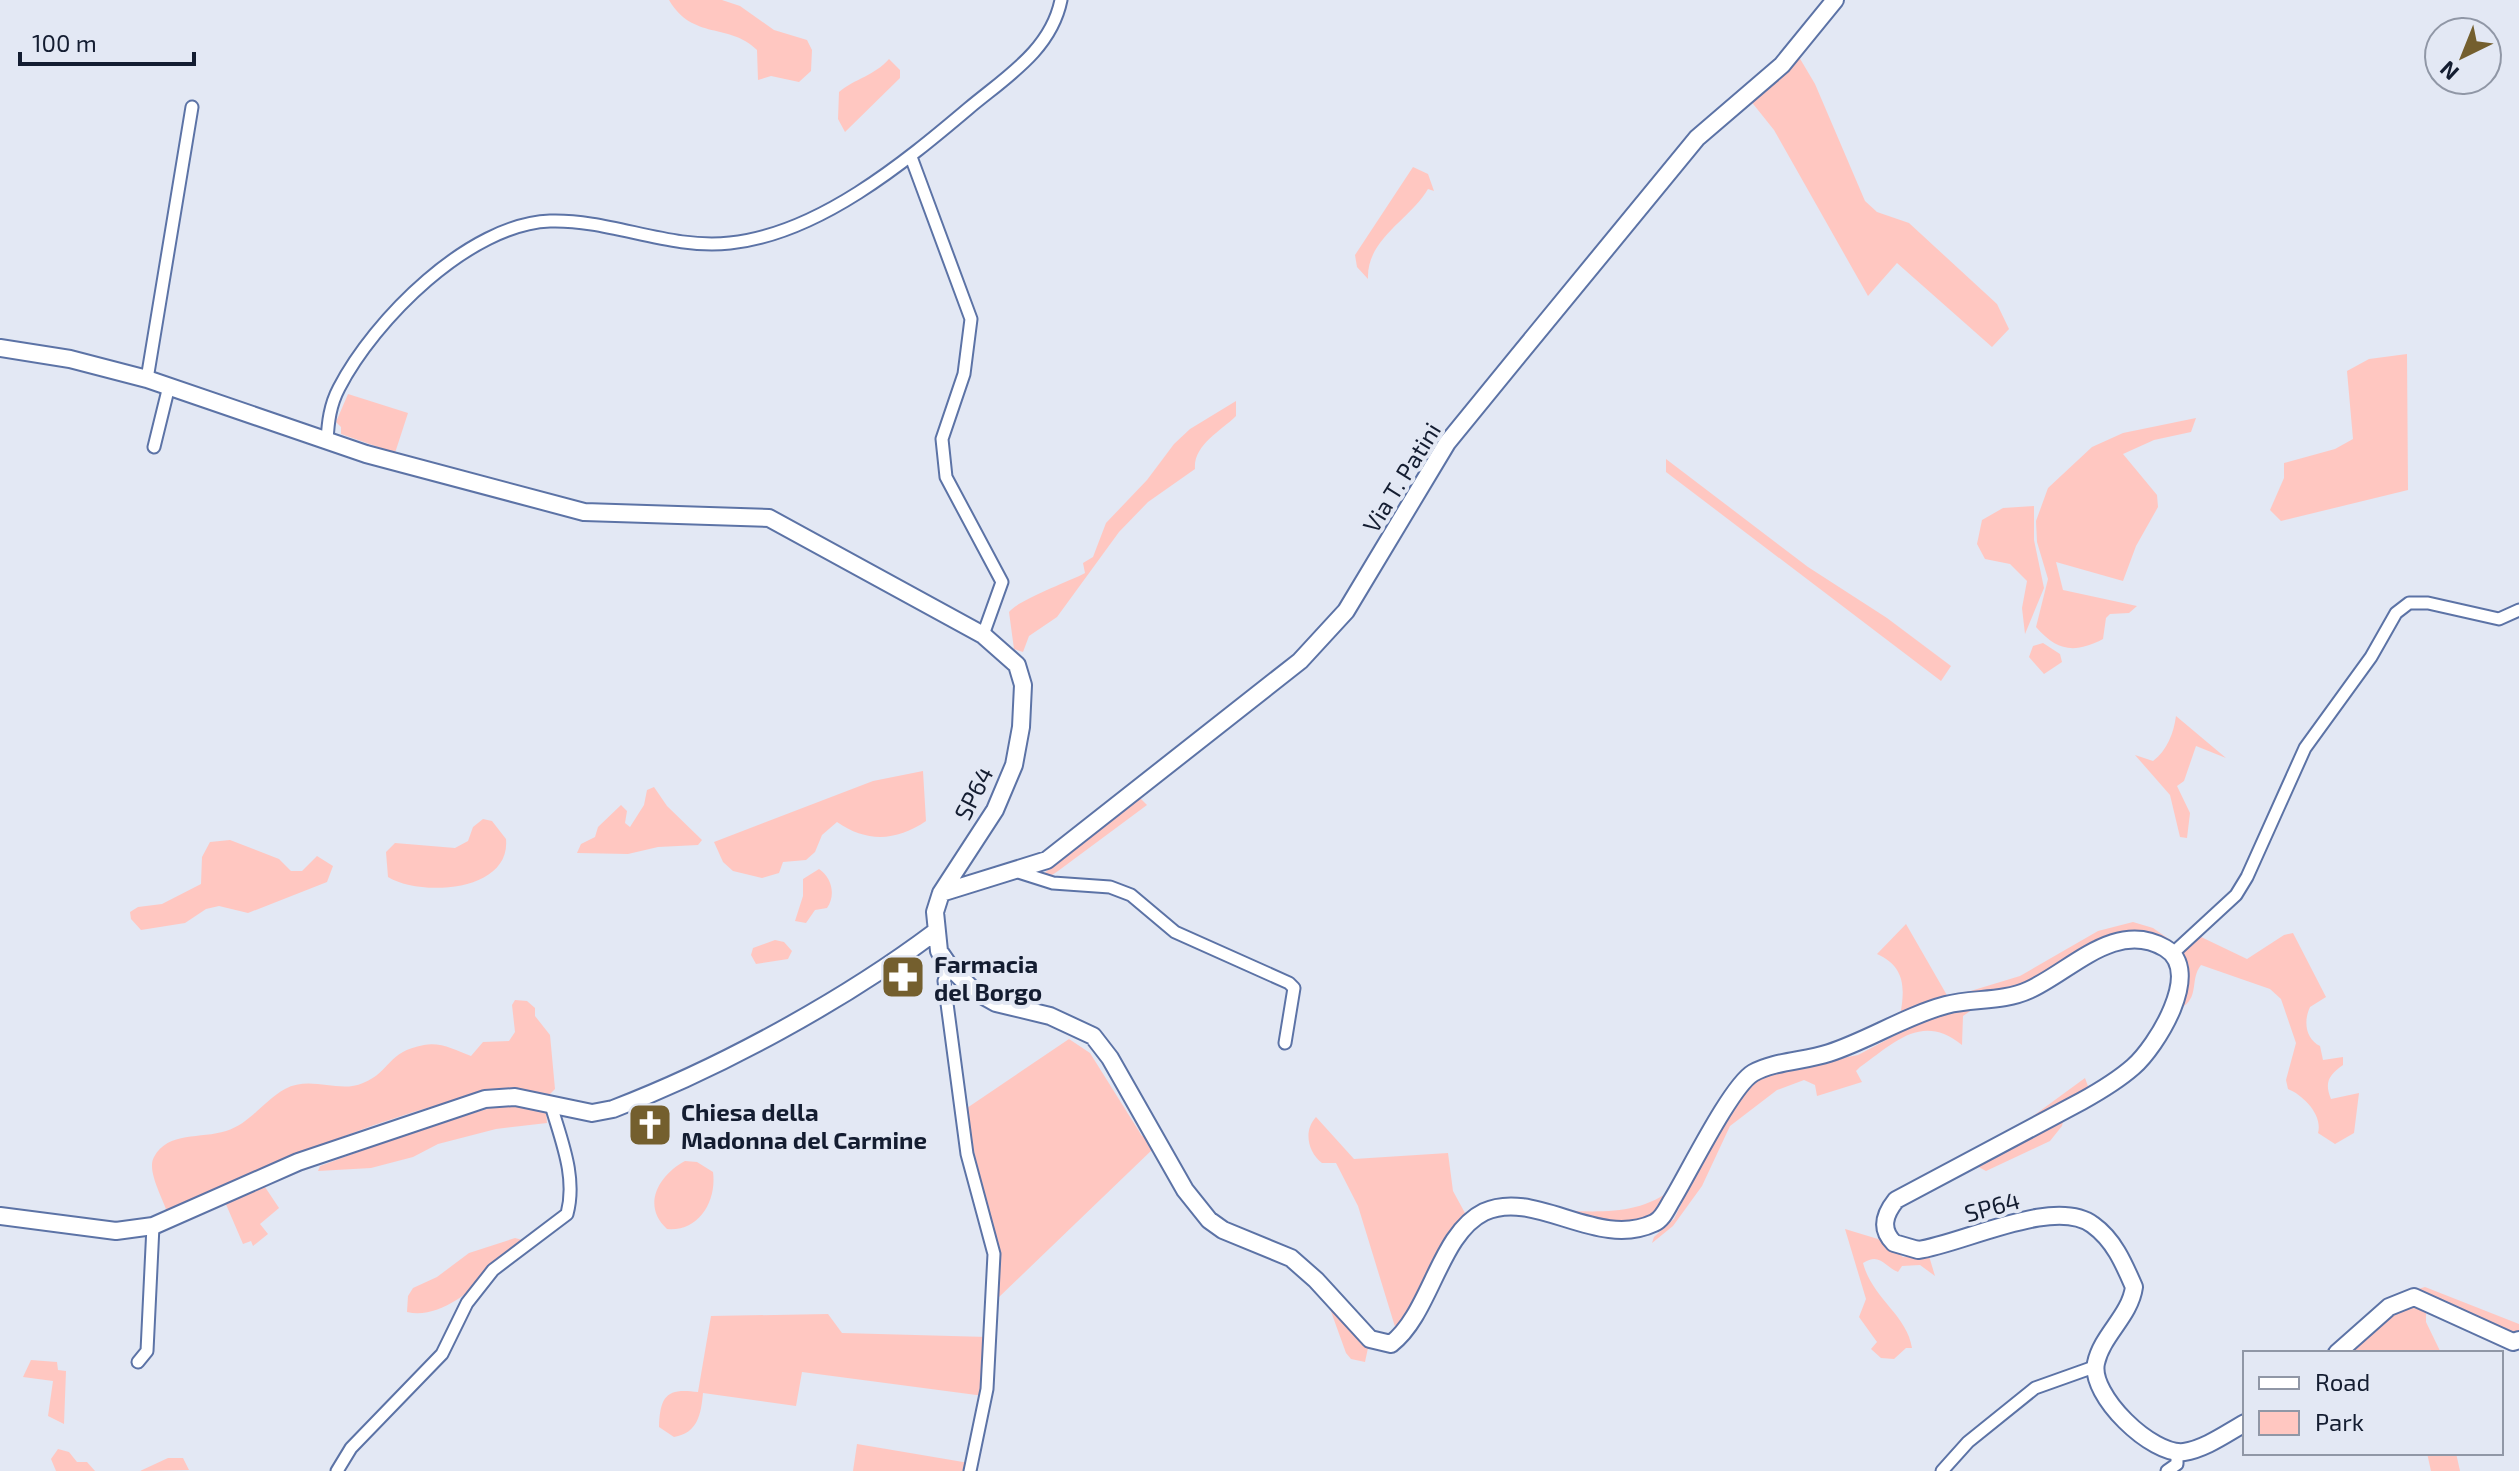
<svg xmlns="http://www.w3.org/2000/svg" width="2519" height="1471" font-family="'Exo 2',sans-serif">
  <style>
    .green { fill: #ffc7c1 }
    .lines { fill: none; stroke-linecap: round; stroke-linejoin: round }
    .street-casing { stroke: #5c73a6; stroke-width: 15 }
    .secondary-casing { stroke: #5c73a6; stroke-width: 20 }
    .street { stroke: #fff; stroke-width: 11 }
    .secondary { stroke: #fff; stroke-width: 16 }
    .labels { text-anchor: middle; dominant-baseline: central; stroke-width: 8; stroke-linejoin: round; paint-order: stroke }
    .street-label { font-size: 24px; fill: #141d31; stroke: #e3e8f4 }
    .poi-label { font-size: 24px; font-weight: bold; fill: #141d31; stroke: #e3e8f4; text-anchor: start }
  </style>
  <rect width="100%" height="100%" fill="#e3e8f4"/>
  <!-- green -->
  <path class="green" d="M 669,0 L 722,0 L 740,6 L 774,30 L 807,40 L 812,50 L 811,71 L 799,82 L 771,76 L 758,80 L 757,50 C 729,22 693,41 669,0 Z
    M 1799,57 L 1815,84 L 1865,201 L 1877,212 L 1909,223 L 1997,304 L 2009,329 L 1992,347 L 1897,263 L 1868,296 L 1774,130 L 1750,100 Z
    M 889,59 L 900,70 L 900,78 L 845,132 L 838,119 L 839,92 C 856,78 874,76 889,59 Z
    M 1413,167 L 1428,174 L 1434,191 L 1428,189 C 1411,219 1366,239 1368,279 L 1357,267 L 1355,255 Z
    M 2407,354 L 2408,490 L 2281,521 L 2270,510 L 2284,478 L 2284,463 L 2335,449 L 2353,439 L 2347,371 L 2369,359 Z
    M 348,394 L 408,413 L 395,453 L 341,434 L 341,427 L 336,422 Z
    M 1236,401 L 1236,416 C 1221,431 1193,445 1195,469 L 1148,502 L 1119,532 L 1057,617 L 1029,636 L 1023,652 L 1014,649 L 1009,612 C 1020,599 1066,583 1085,573 L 1083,563 L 1093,557 L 1106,523 L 1147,480 L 1174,444 L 1190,429 Z
    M 2196,418 L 2191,432 L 2154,440 L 2123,454 L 2157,495 L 2158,507 L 2136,546 L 2123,581 L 2056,562 L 2063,590 L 2137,606 L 2129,613 L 2110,614 L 2106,618 L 2103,639 C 2074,654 2057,651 2036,627 L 2048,579 L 2037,542 L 2036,521 L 2048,488 L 2092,447 L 2123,433 Z
    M 1666,459 L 1808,567 L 1887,618 L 1951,666 L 1941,681 L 1666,472 Z
    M 2034,506 L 2034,540 L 2044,588 L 2025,634 L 2022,608 L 2027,581 L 2010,564 L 1985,559 L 1977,544 L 1982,520 L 2003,508 Z
    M 2043,643 L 2060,654 L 2062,662 L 2044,674 L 2029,657 L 2033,646 Z
    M 2176,716 L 2226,758 L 2196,746 L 2184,781 L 2177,786 L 2190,813 L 2187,838 L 2180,837 L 2170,795 L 2135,755 L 2153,761 C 2167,751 2174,732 2176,716 Z
    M 923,771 L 926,821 C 897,841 867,843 837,822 L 822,835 L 815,852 L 806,860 L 783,862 L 779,873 L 762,878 L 733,871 L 723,862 L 714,842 L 873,781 Z
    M 654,787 L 667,806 L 702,840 L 698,845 L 658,847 L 628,854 L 577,853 L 581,844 L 595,837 L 598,827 L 621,805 L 627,811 L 625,823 L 630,827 L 644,805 L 647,790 Z
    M 1139,797 L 1147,805 L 1058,871 L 1049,877 L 1043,874 Z
    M 483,819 L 492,821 L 506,839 C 511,892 420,897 388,877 L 386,852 L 395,843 L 455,848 L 468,841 L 473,827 Z
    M 230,840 L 279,859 L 291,871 L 302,871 L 317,856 L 333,866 L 327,882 L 248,913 L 219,906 L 206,909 L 185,923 L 141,930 L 131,919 L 130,912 L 138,907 L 162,904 L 201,884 L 202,857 L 210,842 Z
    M 819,869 C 832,878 836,895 827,908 L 815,910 L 806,923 L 795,921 L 803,896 L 803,879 Z
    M 2133,922 L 2153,928 L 2176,944 C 2112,912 2083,957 2028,981 C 2004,991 1980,993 1954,996 L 2020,976 L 2098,931 Z
    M 1906,924 L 1948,997 L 1900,1016 C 1905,989 1906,967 1877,954 Z
    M 2293,933 L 2326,997 L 2310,1007 C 2303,1022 2306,1039 2320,1046 L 2323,1060 L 2343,1057 L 2343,1065 C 2329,1075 2324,1082 2331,1099 L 2359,1093 L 2354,1133 L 2335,1144 L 2318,1133 C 2323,1115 2303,1095 2288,1089 L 2286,1080 L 2296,1043 L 2281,999 L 2270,989 L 2201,965 C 2190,979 2199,995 2184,1006 L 2180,1001 L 2183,952 L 2199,936 L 2247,959 L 2284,935 Z
    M 775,940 L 784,942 L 792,951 L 788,959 L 756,964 L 751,955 L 753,948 Z
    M 515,1000 L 527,1001 L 535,1008 L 535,1016 L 550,1035 L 555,1089 L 549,1095 C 523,1094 496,1091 470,1097 C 364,1121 265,1169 168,1215 C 164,1200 146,1171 154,1157 C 168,1131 201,1139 226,1131 C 250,1124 263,1101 285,1089 C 311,1075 339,1094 363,1083 C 392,1071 386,1052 424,1045 C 441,1042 455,1050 471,1056 L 483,1042 L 509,1041 L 515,1032 L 512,1005 Z
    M 1976,1007 L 1963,1016 L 1962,1045 C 1922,1012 1894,1043 1860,1067 L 1856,1071 L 1862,1082 L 1817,1096 L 1815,1085 L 1804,1080 L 1777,1090 L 1730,1126 L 1702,1186 L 1673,1226 L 1652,1243 L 1654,1237 L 1674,1219 L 1719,1125 L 1754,1080 L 1772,1072 L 1858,1055 L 1928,1018 Z
    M 1069,1039 L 1090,1053 L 1142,1136 L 1147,1134 L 1154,1148 L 998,1298 C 996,1234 971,1172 967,1108 Z
    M 2085,1078 L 2089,1089 L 2022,1124 Z
    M 508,1103 L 546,1111 L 547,1123 L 496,1129 L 438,1144 L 413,1157 L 371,1168 L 318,1171 L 320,1166 L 425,1127 Z
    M 2065,1113 L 2062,1126 L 2050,1141 L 1986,1171 L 1975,1165 Z
    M 1316,1117 L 1354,1159 L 1448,1153 L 1453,1191 L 1465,1213 L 1474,1212 L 1396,1330 L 1358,1206 L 1336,1163 L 1322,1163 C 1308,1152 1303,1131 1316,1117 Z
    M 685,1161 L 697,1162 L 713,1172 C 717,1202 698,1232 667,1229 C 641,1205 659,1175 685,1161 Z
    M 261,1181 L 279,1208 L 260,1224 L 268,1234 L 253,1246 L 251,1241 L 243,1244 L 225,1202 Z
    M 1673,1188 L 1663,1210 L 1636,1227 L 1546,1210 C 1590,1211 1638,1218 1673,1188 Z
    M 1845,1229 L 1878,1239 L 1903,1257 L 1929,1256 L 1935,1276 L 1920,1265 L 1902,1266 L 1898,1272 C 1884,1266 1880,1252 1863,1263 C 1872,1298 1907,1315 1912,1348 L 1906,1348 L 1894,1359 L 1881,1358 L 1871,1349 L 1877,1342 L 1859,1317 L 1866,1299 Z
    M 515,1238 L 526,1241 C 494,1267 450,1322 407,1312 L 408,1296 L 413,1288 L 437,1277 L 469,1253 Z
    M 2425,1287 L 2519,1324 L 2519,1338 L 2418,1294 L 2418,1289 Z
    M 1329,1306 L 1368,1348 L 1365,1362 L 1351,1359 L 1346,1353 Z
    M 2403,1307 L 2426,1309 L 2426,1322 L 2441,1353 L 2345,1353 L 2385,1316 Z
    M 828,1314 L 842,1333 L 988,1337 L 984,1396 L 802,1372 L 796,1406 L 703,1393 C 701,1414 698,1433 674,1437 L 659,1427 C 660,1394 668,1388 698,1392 L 711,1316 Z
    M 31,1360 L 57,1362 L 58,1370 L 66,1371 L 64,1424 L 48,1416 L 53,1381 L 23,1377 Z
    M 857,1444 L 969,1463 L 967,1471 L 853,1471 Z
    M 58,1449 L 69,1452 L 77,1462 L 87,1462 L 95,1471 L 56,1471 L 51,1459 Z
    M 2427,1453 L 2456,1453 L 2460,1471 L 2431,1471 Z
    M 168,1458 L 183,1458 L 189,1470 L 140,1471 Z"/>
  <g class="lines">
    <!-- street casing -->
    <g class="street-casing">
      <path id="street" d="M 911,157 L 971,319 L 964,374 L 942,439 L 946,477 L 1002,582 L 983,635
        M 147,379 L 192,107
        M 327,441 C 328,422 330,405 339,388 C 374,320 469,224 550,221 C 610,219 670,250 730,243 C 818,234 904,163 969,108 C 1006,77 1051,50 1061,0
        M 154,447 L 169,386
        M 1015,871 L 1053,883 L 1110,887 L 1131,895 L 1175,932 L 1289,983 L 1294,988 L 1285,1043
        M 2172,954 L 2236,895 L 2247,877 L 2305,748 L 2371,657 L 2396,613 L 2409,603 L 2428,603 L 2499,619 L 2519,610
        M 950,967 L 944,981 L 967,1154 L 994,1254 L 987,1389 L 970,1471
        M 138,1362 L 147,1351 L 153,1226
        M 337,1471 L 351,1448 L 442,1354 L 467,1303 L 493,1270 L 567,1214 C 577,1177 561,1140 551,1105
        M 1942,1471 L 1968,1442 L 2035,1388 L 2094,1367
        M 2167,1471 L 2177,1464 L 2177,1452"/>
    </g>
    <!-- secondary casing -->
    <g class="secondary-casing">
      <path id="secondary" d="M 0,348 L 70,359 L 147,379 L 366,454 L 584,512 L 769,518 L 983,635 L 1017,665 L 1023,685 L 1021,727 L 1014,765 L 995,810 L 941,893 L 935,912 L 939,951 L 950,967 L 973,990 L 996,1003 L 1050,1016 L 1093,1036 L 1110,1058 L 1185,1190 L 1209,1220 L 1223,1230 L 1291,1258 L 1316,1280 L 1370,1339 L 1391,1344 C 1431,1313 1439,1234 1484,1212 C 1535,1188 1597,1250 1654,1223 C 1663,1219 1667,1208 1672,1200 C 1688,1174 1731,1086 1753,1073 C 1774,1061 1805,1061 1829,1053 C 1869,1040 1905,1016 1946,1005 C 1973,998 2003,1002 2029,990 C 2071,971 2116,919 2165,948 C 2204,971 2156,1047 2133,1067 C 2117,1081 2100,1091 2082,1101 L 1896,1200 C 1884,1215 1880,1229 1894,1243 L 1918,1250 C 1962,1244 2055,1196 2093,1225 C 2114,1240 2124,1264 2134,1287 C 2130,1316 2102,1335 2096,1363 C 2089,1395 2152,1456 2184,1452 C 2205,1449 2227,1433 2245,1423
        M 941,893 L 1047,860 L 1300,661 L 1346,611 L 1447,443 L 1518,356 L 1697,138 L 1782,65 L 1835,0
        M 0,1216 L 116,1231 L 153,1226 L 298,1162 L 485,1099 L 515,1097 L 592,1113 L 613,1109 C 720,1068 843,1001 935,932
        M 2337,1353 L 2389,1307 L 2414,1297 L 2513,1342 L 2519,1340"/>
    </g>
    <!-- street -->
    <use href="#street" class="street"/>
    <!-- secondary -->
    <use href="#secondary" class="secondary"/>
  </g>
  <!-- icons -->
  <defs>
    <g id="pharmacy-square" transform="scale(2.3)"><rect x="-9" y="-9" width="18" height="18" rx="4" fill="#745f2e" stroke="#e3e8f4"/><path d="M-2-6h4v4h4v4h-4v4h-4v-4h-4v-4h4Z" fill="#fff"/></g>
    <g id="church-square" transform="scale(2.3)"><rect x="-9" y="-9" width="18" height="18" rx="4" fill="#745f2e" stroke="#e3e8f4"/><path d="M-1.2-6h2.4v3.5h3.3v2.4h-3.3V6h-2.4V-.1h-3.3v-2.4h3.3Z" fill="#fff"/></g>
  </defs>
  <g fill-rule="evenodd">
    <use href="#pharmacy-square" x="903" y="977"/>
    <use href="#church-square" x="650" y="1125"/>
  </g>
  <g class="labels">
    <!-- street labels -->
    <g class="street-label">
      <text transform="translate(1401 477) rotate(-58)">Via T. Patini</text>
      <text transform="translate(973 793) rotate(-63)">SP64</text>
      <text transform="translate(1992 1206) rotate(-15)">SP64</text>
    </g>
    <!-- poi labels -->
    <g class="poi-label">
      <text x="934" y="963">Farmacia<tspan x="934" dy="28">del Borgo</tspan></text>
      <text x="681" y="1111">Chiesa della<tspan x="681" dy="28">Madonna del Carmine</tspan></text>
    </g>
  </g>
  <!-- legend -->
  <rect x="2243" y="1351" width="260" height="104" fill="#e3e8f4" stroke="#9097a6" stroke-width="2"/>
  <rect x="2259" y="1377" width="40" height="12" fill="#ffffff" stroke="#9097a6" stroke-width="2"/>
  <text x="2315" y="1391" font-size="24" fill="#141d31">Road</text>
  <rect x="2259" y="1411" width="40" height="24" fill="#ffc7c1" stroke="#9097a6" stroke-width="2"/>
  <text x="2315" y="1431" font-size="24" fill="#141d31">Park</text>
  <!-- north arrow -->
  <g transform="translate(2463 56) rotate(223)"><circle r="38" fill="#e3e8f4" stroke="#9097a6" stroke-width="2"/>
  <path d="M0-6L14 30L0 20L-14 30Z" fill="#745f2e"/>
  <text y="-12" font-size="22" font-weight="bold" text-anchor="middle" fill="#141d31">N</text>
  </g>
  <!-- scale -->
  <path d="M20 52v12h174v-12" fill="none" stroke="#141d31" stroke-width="4"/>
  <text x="32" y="52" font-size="24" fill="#141d31" stroke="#e3e8f4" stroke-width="6" paint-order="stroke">100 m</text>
</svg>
